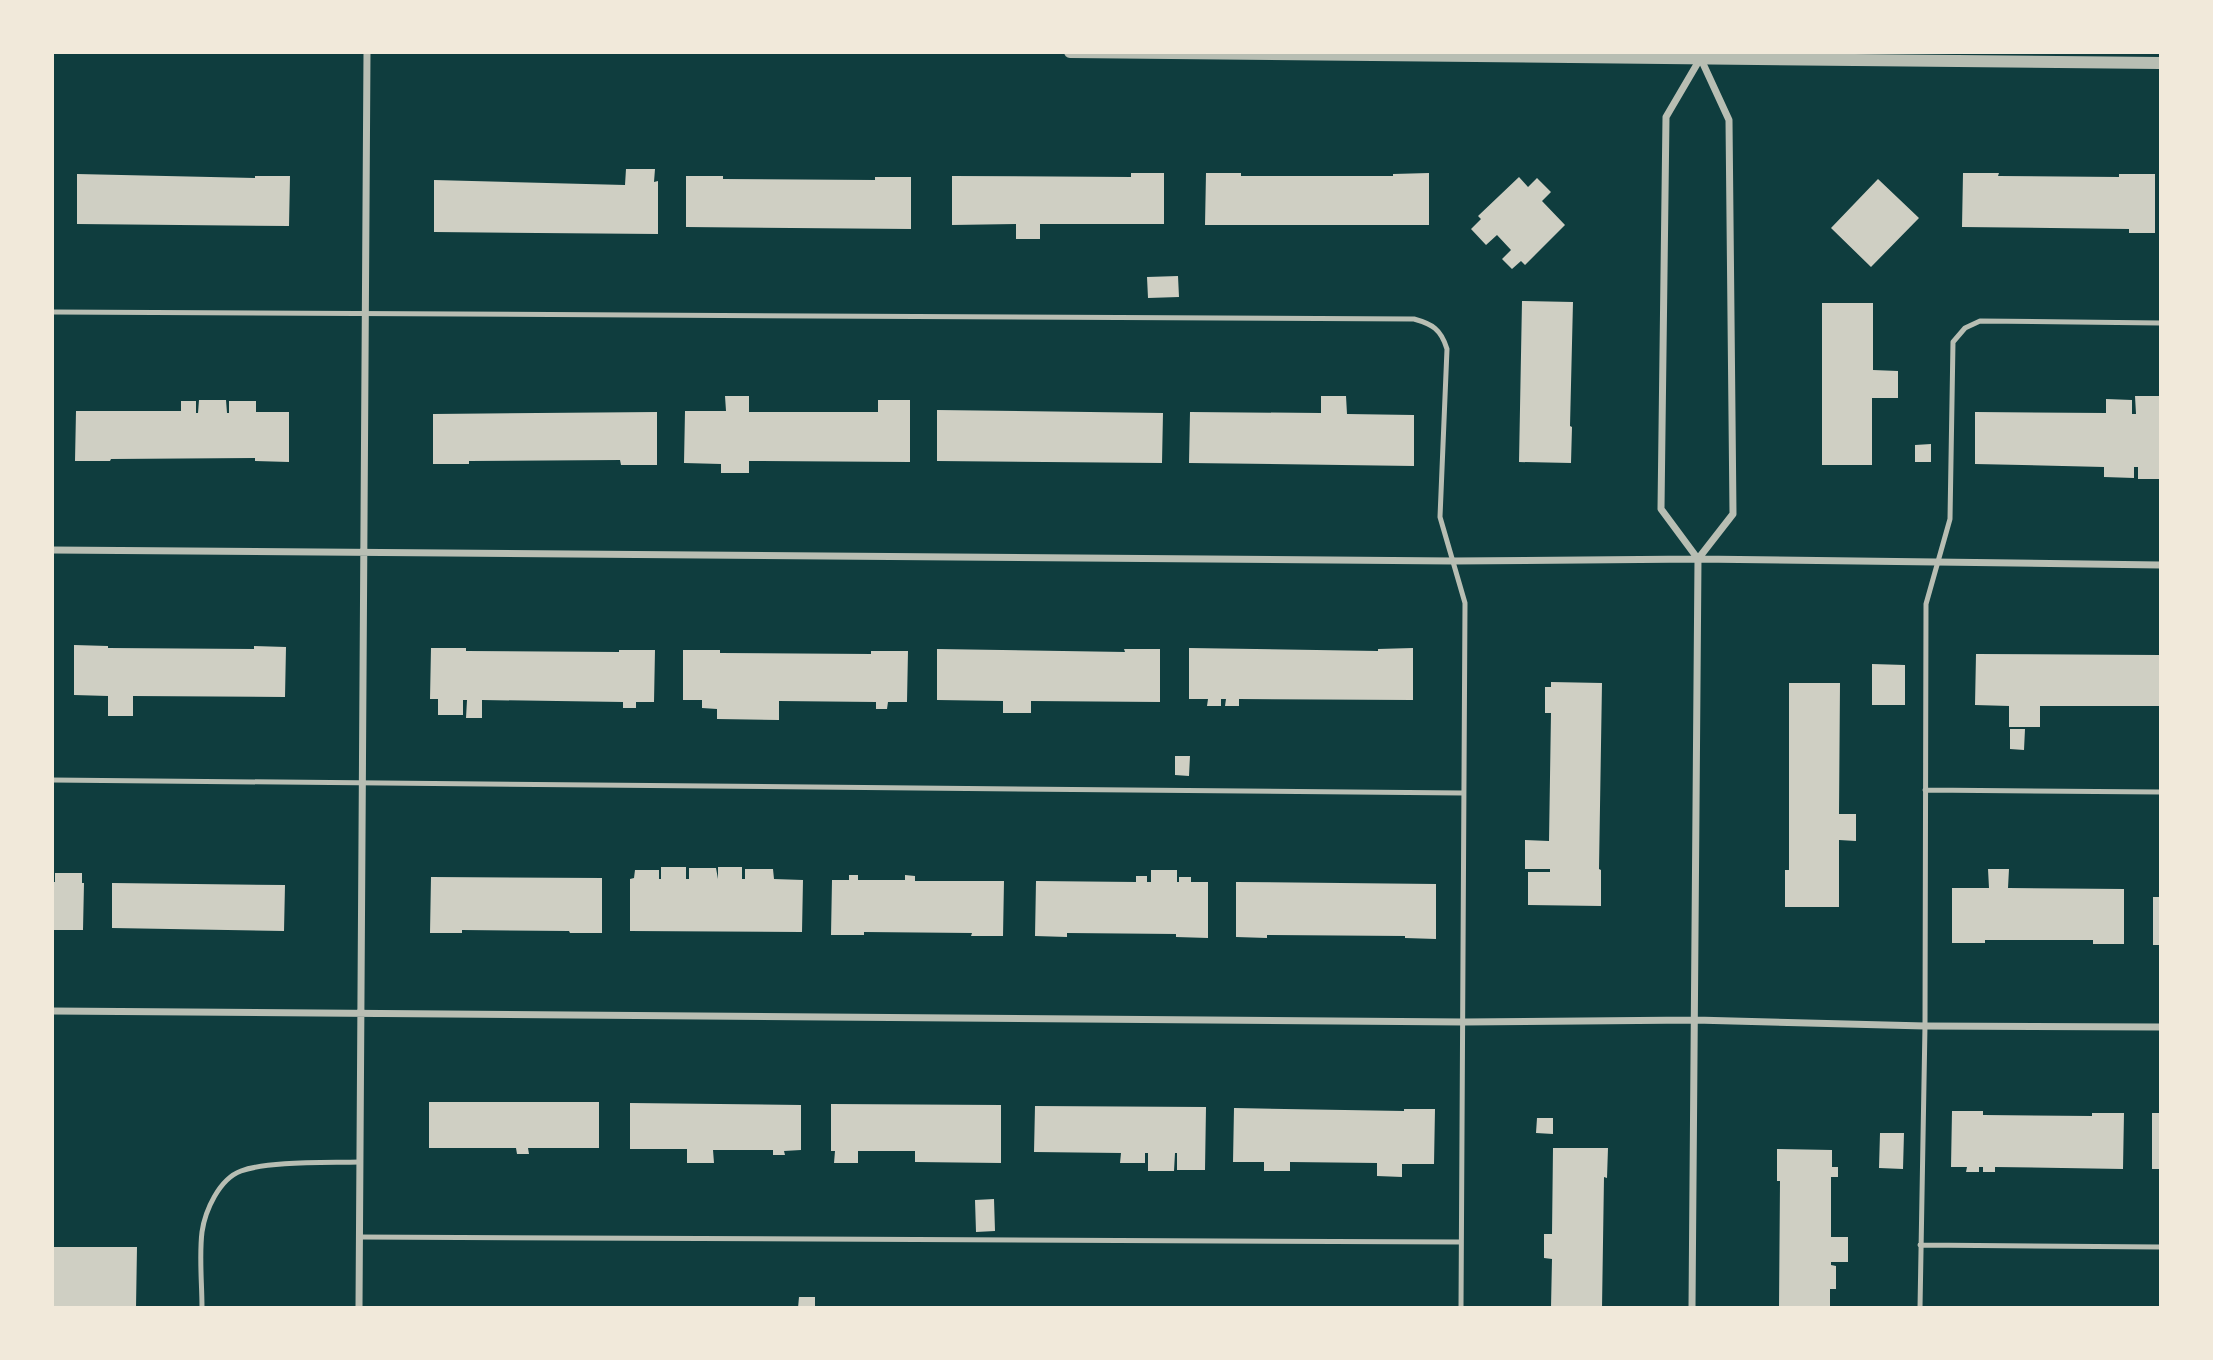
<svg xmlns="http://www.w3.org/2000/svg" width="2213" height="1360" font-family="'Source Sans 3',sans-serif">
  <style>
    .building { fill: #cfcfc3 }
    .lines { fill: none; stroke-linecap: round; stroke-linejoin: round }
    .service { stroke: #b8beb3; stroke-width: 5 }
    .minor { stroke: #b8beb3; stroke-width: 7 }
    .tertiary { stroke: #b8beb3; stroke-width: 12 }
  </style>
  <rect width="100%" height="100%" fill="#0f3d3e"/>
  <!-- building -->
  <path class="building" d="M 626,169 L 655,169 L 654,182 L 658,181 L 658,234 L 434,232 L 434,180 L 625,185 Z
    M 1131,173 L 1164,173 L 1164,224 L 1040,224 L 1040,239 L 1016,239 L 1016,224 L 952,225 L 952,176 L 1131,177 Z
    M 1206,173 L 1241,173 L 1241,176 L 1393,176 L 1393,174 L 1429,173 L 1429,225 L 1205,225 Z
    M 1963,173 L 1999,173 L 1998,176 L 2119,177 L 2119,174 L 2155,174 L 2155,233 L 2129,233 L 2129,229 L 1962,227 Z
    M 77,174 L 255,178 L 255,176 L 290,176 L 289,226 L 77,224 Z
    M 686,176 L 723,176 L 723,179 L 875,180 L 875,177 L 911,177 L 911,229 L 686,227 Z
    M 1519,177 L 1528,187 L 1537,178 L 1551,192 L 1542,201 L 1565,225 L 1525,265 L 1521,261 L 1512,269 L 1502,259 L 1511,250 L 1497,235 L 1486,245 L 1471,229 L 1481,219 L 1478,216 Z
    M 1878,179 L 1919,218 L 1871,267 L 1831,228 Z
    M 1178,276 L 1179,297 L 1148,298 L 1147,277 Z
    M 1522,301 L 1573,302 L 1570,426 L 1572,427 L 1571,463 L 1519,462 Z
    M 1822,303 L 1873,303 L 1873,370 L 1898,371 L 1898,398 L 1872,398 L 1872,465 L 1822,465 Z
    M 725,396 L 749,396 L 749,412 L 878,412 L 878,400 L 910,400 L 910,462 L 749,461 L 749,473 L 721,473 L 721,464 L 684,463 L 685,411 L 726,411 Z
    M 1321,396 L 1346,396 L 1347,414 L 1414,415 L 1414,466 L 1189,463 L 1190,412 L 1321,413 Z
    M 2135,396 L 2160,396 L 2160,479 L 2138,479 L 2138,467 L 2134,467 L 2134,478 L 2104,477 L 2104,467 L 1975,464 L 1975,412 L 2106,413 L 2106,399 L 2132,400 L 2132,414 L 2136,414 Z
    M 199,400 L 226,400 L 227,413 L 229,413 L 229,401 L 256,401 L 256,412 L 289,412 L 289,462 L 255,461 L 255,458 L 111,459 L 110,461 L 75,461 L 76,411 L 181,411 L 181,401 L 196,401 L 196,413 L 198,413 Z
    M 937,410 L 1163,413 L 1162,463 L 937,461 Z
    M 657,412 L 657,465 L 621,465 L 620,460 L 469,461 L 469,464 L 433,464 L 433,414 Z
    M 1931,444 L 1931,462 L 1915,462 L 1915,445 Z
    M 74,645 L 108,646 L 108,648 L 254,649 L 254,646 L 286,647 L 285,697 L 133,696 L 133,716 L 108,716 L 108,696 L 74,695 Z
    M 431,648 L 466,648 L 466,651 L 619,652 L 619,650 L 655,650 L 654,702 L 636,702 L 636,708 L 623,708 L 623,702 L 482,700 L 482,718 L 466,718 L 467,700 L 463,700 L 463,715 L 438,715 L 438,699 L 430,699 Z
    M 1189,648 L 1378,651 L 1378,649 L 1413,648 L 1413,700 L 1239,699 L 1239,706 L 1225,706 L 1226,699 L 1221,699 L 1221,706 L 1207,706 L 1208,699 L 1189,699 Z
    M 937,649 L 1125,652 L 1124,649 L 1160,649 L 1160,702 L 1031,701 L 1031,713 L 1003,713 L 1003,701 L 937,700 Z
    M 683,650 L 720,650 L 720,653 L 871,654 L 871,651 L 908,651 L 907,702 L 888,702 L 887,709 L 876,709 L 876,702 L 779,701 L 779,720 L 717,719 L 717,709 L 702,708 L 702,700 L 683,700 Z
    M 1976,654 L 2160,655 L 2160,706 L 2040,706 L 2040,727 L 2009,727 L 2009,706 L 1975,705 Z
    M 1872,664 L 1905,665 L 1905,705 L 1872,705 Z
    M 1551,682 L 1602,683 L 1599,869 L 1601,870 L 1601,906 L 1528,905 L 1528,872 L 1550,872 L 1550,869 L 1525,869 L 1525,840 L 1549,841 L 1551,713 L 1545,713 L 1545,687 L 1551,687 Z
    M 1789,683 L 1840,683 L 1839,814 L 1856,814 L 1856,841 L 1839,840 L 1839,907 L 1785,907 L 1785,870 L 1789,870 Z
    M 2010,729 L 2025,729 L 2024,750 L 2010,749 Z
    M 1175,756 L 1190,756 L 1189,776 L 1175,775 Z
    M 661,867 L 686,867 L 686,879 L 689,879 L 689,868 L 716,868 L 718,879 L 718,867 L 742,867 L 742,879 L 745,879 L 745,869 L 773,869 L 774,879 L 803,880 L 802,932 L 630,931 L 630,879 L 634,878 L 635,870 L 659,870 L 659,879 L 661,879 Z
    M 1988,869 L 2009,869 L 2008,888 L 2124,889 L 2124,944 L 2093,944 L 2093,940 L 1985,940 L 1985,943 L 1952,943 L 1952,888 L 1989,888 Z
    M 1151,870 L 1177,870 L 1177,882 L 1179,882 L 1179,877 L 1191,877 L 1191,882 L 1208,882 L 1208,938 L 1176,937 L 1176,934 L 1067,933 L 1067,937 L 1035,936 L 1036,881 L 1136,882 L 1136,876 L 1147,876 L 1147,882 L 1151,882 Z
    M 55,873 L 82,873 L 82,883 L 84,883 L 83,930 L 52,930 L 52,882 L 55,882 Z
    M 849,875 L 858,875 L 858,880 L 905,880 L 905,875 L 915,876 L 915,881 L 1004,881 L 1003,936 L 971,936 L 972,933 L 864,932 L 864,935 L 831,935 L 832,880 L 849,880 Z
    M 431,877 L 602,878 L 602,933 L 570,933 L 569,931 L 462,930 L 462,933 L 430,933 Z
    M 1236,882 L 1436,884 L 1436,939 L 1405,938 L 1405,936 L 1267,935 L 1267,938 L 1236,937 Z
    M 112,883 L 285,885 L 284,931 L 112,928 Z
    M 2153,897 L 2160,897 L 2160,945 L 2153,945 Z
    M 429,1102 L 599,1102 L 599,1148 L 528,1148 L 529,1154 L 517,1154 L 516,1148 L 429,1148 Z
    M 630,1103 L 801,1105 L 801,1150 L 784,1151 L 785,1155 L 773,1155 L 773,1150 L 713,1150 L 714,1163 L 687,1163 L 687,1149 L 630,1149 Z
    M 831,1104 L 1001,1105 L 1001,1163 L 915,1162 L 915,1151 L 858,1151 L 858,1163 L 834,1163 L 835,1151 L 831,1151 Z
    M 1035,1106 L 1206,1107 L 1205,1170 L 1177,1170 L 1177,1153 L 1175,1153 L 1174,1171 L 1148,1171 L 1148,1153 L 1145,1153 L 1145,1163 L 1120,1163 L 1121,1153 L 1034,1152 Z
    M 1234,1108 L 1404,1111 L 1404,1109 L 1435,1109 L 1434,1164 L 1402,1164 L 1402,1177 L 1377,1176 L 1377,1163 L 1290,1162 L 1290,1171 L 1264,1171 L 1264,1162 L 1233,1162 Z
    M 1952,1111 L 1983,1111 L 1983,1115 L 2092,1116 L 2092,1113 L 2124,1113 L 2123,1169 L 1995,1167 L 1995,1172 L 1983,1172 L 1983,1167 L 1979,1167 L 1979,1172 L 1966,1172 L 1967,1167 L 1951,1167 Z
    M 2152,1113 L 2160,1113 L 2160,1169 L 2152,1169 Z
    M 1537,1118 L 1553,1118 L 1553,1134 L 1536,1133 Z
    M 1880,1133 L 1904,1133 L 1903,1169 L 1879,1168 Z
    M 1553,1148 L 1608,1148 L 1607,1178 L 1604,1177 L 1602,1308 L 1551,1308 L 1552,1259 L 1544,1258 L 1544,1234 L 1552,1234 Z
    M 1777,1149 L 1832,1150 L 1832,1167 L 1838,1167 L 1838,1177 L 1831,1177 L 1831,1237 L 1848,1237 L 1848,1262 L 1831,1262 L 1831,1265 L 1836,1266 L 1836,1289 L 1830,1289 L 1830,1308 L 1779,1308 L 1780,1181 L 1777,1181 Z
    M 994,1199 L 995,1231 L 976,1232 L 975,1200 Z
    M 52,1247 L 137,1247 L 136,1308 L 52,1308 Z
    M 799,1297 L 815,1297 L 815,1308 L 798,1308 Z"/>
  <g class="lines">
    <!-- service -->
    <path class="service" d="M 52,312 L 1414,319 C 1432,324 1441,329 1447,349 L 1440,517 L 1465,603 L 1461,1308
      M 52,780 L 1463,793
      M 1925,790 L 2160,792
      M 359,1237 L 1461,1242
      M 1920,1245 L 2160,1247
      M 202,1308 C 202,1283 199,1256 202,1232 C 205,1211 219,1179 241,1171 C 268,1161 329,1163 359,1162
      M 1920,1308 L 1925,1026 L 1926,604 L 1950,519 L 1953,342 L 1965,328 L 1980,321 L 2160,323"/>
    <!-- minor -->
    <path class="minor" d="M 52,550 L 1453,561 L 1698,559 L 2160,565
      M 1698,559 L 1733,514 L 1729,120 L 1700,57
      M 52,1011 L 1464,1022 L 1695,1020 L 1925,1026 L 2160,1027
      M 359,1308 L 367,52
      M 1692,1308 L 1698,559 L 1661,509 L 1666,117 L 1700,59"/>
    <!-- tertiary -->
    <path class="tertiary" d="M 1070,52 L 2160,63"/>
  </g>
  <!-- border -->
  <rect width="2213" height="1360" fill="none" stroke="#f1e9da" stroke-width="108"/>
</svg>
